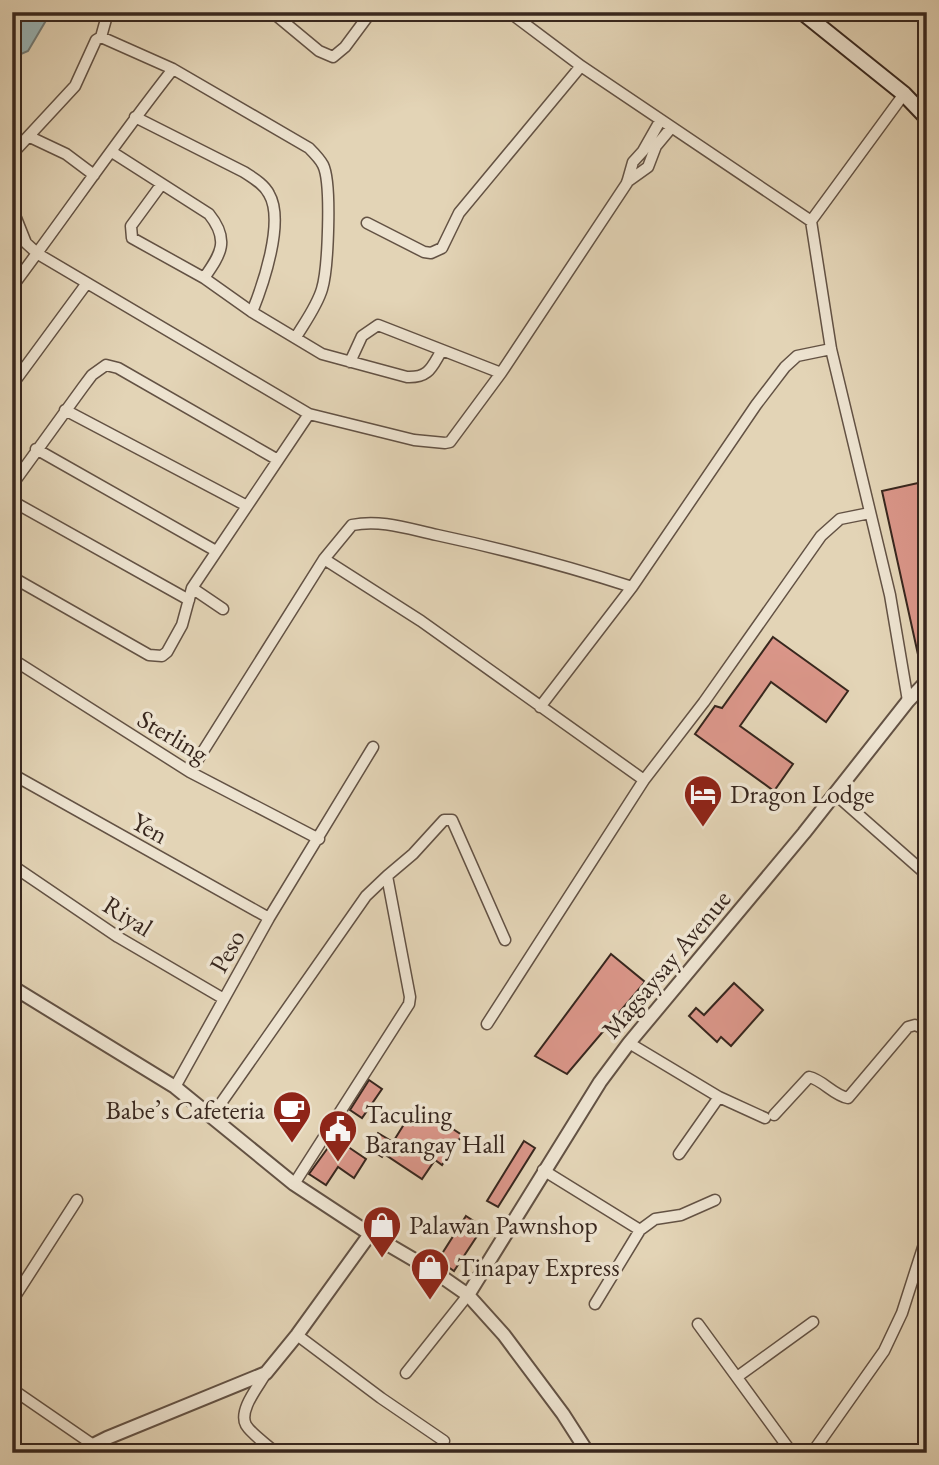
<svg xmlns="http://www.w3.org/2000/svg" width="939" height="1465" font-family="'EB Garamond',serif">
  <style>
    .water { fill: #99b6b8; stroke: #727d7a; stroke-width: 2 }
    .building { fill: #da9689; stroke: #38271e; stroke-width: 2 }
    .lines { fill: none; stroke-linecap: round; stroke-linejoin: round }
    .minor-casing { stroke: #635244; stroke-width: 13 }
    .tertiary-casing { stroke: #635244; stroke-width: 16 }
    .secondary-casing { stroke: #38271e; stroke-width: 18 }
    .minor { stroke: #ede3d0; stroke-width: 10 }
    .tertiary { stroke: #ede3d0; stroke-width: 12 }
    .secondary { stroke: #ede3d0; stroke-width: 14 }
    .labels { text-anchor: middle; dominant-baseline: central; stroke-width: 7; stroke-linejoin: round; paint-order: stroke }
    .street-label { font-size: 26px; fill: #38271e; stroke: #ede3d0 }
    .poi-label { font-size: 26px; fill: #38271e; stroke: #ede3d0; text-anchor: start }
  </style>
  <rect width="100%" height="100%" fill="#e3d4b6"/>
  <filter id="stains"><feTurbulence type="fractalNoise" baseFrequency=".00286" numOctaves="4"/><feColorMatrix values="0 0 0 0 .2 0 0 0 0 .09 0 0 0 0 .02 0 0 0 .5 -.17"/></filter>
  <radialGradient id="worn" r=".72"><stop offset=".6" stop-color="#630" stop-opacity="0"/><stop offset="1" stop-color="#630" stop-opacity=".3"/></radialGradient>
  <!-- water -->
  <path class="water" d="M 25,12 L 51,12 L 28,51 L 12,58 L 12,30 L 20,25 Z"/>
  <!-- building -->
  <path class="building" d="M 927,481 L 927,651 L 919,659 L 882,491 Z
    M 773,637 L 848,691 L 826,722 L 771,682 L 740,726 L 793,764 L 774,791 L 695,734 L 715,706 L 722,708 Z
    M 611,954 L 645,982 L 567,1074 L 535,1056 Z
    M 734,983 L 763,1010 L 731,1046 L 721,1037 L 717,1042 L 689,1016 L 696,1008 L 704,1015 Z
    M 369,1080 L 382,1089 L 362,1118 L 350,1110 Z
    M 416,1105 L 462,1135 L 442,1165 L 435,1160 L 422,1179 L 384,1154 L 382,1157 L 368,1148 L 378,1133 L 393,1142 Z
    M 335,1138 L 366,1159 L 354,1178 L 338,1167 L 326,1185 L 309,1174 Z
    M 524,1141 L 535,1148 L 498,1207 L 487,1201 Z
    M 466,1216 L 483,1227 L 454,1271 L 438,1260 Z"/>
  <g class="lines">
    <!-- minor casing -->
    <g class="minor-casing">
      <path id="minor" d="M 272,12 L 319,51 L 333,57 L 345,47 L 371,12
        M 509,12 L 581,66 L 811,221
        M 101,37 L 108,12
        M 904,94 L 811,221 L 831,349 L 890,595 L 908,701
        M 135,117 L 244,172 C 253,178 264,184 269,194 C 285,221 263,285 252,312
        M 30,137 L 66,154 L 94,175
        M 112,152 L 209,214 C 230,240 221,254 204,278
        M 12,154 L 75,86 L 96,40 L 101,37 L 173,69 L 309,148 C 314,153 320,159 323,165 C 332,183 328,269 322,289 C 317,306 305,322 296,337
        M 627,182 L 648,167 L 656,146 L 671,128
        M 161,185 L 131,226 L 132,238 L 204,278 L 252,312 L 322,354 L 407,377 C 430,378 432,366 442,350
        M 12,208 L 26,243 L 38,254 L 309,414 L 414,440 L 445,443 L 450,442 L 501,373 L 627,183 L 633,162 L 643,151 L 660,121
        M 367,223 L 424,252 L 431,253 L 442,248 L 459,213 L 581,66
        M 12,287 C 66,215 117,140 173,69
        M 350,362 L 362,336 L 378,325 L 501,373
        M 12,385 L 87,283
        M 65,410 L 247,506
        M 36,449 L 216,551
        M 12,485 L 83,387 L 92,375 L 106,365 L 118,368 L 278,460
        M 12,501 L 189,600
        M 324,559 L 421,621 L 644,780
        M 12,577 L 149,655 L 162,656 L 167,652 L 182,625 L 192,588 L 309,414
        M 192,588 L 223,609
        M 12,659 L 190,772 L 319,839
        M 540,707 L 632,587
        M 190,772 L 324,559 L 352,525 C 381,519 409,529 437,535 C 503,549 567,566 632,587 L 756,405 L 785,367 L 797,356 L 831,349
        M 12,774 L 269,918
        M 835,794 L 927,875
        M 12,865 L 118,937 L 224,999
        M 387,876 L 413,854 L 444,820 L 452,820 L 505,940
        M 487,1024 L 644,780 L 704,702 L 821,536 L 840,519 L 870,513
        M 629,1043 L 719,1097 L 765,1118
        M 175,1087 L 269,918 L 373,747
        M 774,1115 L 809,1077 C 823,1080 833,1095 848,1098 L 908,1027 L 915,1025 L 927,1030
        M 212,1116 L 366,896 L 387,876 L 410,997 L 409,1004 L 294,1184
        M 679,1154 L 719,1097
        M 543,1170 L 640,1230 L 595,1304
        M 640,1230 L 655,1219 L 681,1215 L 715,1200
        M 12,1301 L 77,1200
        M 698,1324 L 792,1453
        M 297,1335 L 381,1398 L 444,1441
        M 266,1373 C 259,1386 238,1410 246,1425 C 252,1435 268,1445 276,1453
        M 406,1373 L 468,1295
        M 737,1377 L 813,1322
        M 12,1389 L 105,1453
        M 812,1453 L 884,1351 L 902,1313 L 927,1235"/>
    </g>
    <!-- tertiary casing -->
    <g class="tertiary-casing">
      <path id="tertiary" d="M 12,987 L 175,1087 L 294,1184 L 370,1234 L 435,1272 L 468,1295 L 504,1335 L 563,1414 L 588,1453
        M 468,1295 L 600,1082 L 629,1043 L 804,833 L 908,701 L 927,681
        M 89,1453 L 95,1444 L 107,1438 L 266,1373 L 297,1335 L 370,1234"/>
    </g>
    <!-- secondary casing -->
    <g class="secondary-casing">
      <path id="secondary" d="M 802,12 L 904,94 L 927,118"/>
    </g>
    <!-- minor -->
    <use href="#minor" class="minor"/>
    <!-- tertiary -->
    <use href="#tertiary" class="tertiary"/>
    <!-- secondary -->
    <use href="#secondary" class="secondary"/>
  </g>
  <!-- icons -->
  <defs>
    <g id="hotel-pin" transform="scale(2.0125)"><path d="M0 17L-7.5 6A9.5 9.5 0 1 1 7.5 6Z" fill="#8f2418" stroke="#ede3d0"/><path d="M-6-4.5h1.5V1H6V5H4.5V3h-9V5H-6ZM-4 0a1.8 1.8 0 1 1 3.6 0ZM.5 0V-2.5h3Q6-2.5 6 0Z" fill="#fff"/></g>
    <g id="cafe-pin" transform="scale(2.0125)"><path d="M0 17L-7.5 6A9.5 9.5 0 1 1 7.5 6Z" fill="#8f2418" stroke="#ede3d0"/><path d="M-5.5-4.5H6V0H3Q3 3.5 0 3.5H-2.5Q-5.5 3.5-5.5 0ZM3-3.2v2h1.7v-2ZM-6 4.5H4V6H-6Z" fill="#fff"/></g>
    <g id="civic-pin" transform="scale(2.0125)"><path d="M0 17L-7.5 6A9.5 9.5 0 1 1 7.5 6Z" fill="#8f2418" stroke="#ede3d0"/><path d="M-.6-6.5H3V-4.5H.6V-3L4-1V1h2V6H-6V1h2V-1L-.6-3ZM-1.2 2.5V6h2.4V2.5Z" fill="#fff"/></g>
    <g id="shop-pin" transform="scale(2.0125)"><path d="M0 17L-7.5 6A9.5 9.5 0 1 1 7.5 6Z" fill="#8f2418" stroke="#ede3d0"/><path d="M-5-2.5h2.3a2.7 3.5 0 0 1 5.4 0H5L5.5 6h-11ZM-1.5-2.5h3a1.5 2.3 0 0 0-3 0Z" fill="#fff"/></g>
  </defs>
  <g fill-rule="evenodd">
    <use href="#hotel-pin" x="703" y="794"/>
    <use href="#cafe-pin" x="292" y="1110"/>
    <use href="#civic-pin" x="338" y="1129"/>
    <use href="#shop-pin" x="382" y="1225"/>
    <use href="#shop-pin" x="430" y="1267"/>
  </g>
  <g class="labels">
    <!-- street labels -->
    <g class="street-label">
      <text transform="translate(173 736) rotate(31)">Sterling</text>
      <text transform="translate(150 828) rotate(29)">Yen</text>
      <text transform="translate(128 916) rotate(32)">Riyal</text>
      <text transform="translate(227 951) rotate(-61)">Peso</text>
      <text transform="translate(666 964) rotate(-50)">Magsaysay Avenue</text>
    </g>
    <!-- poi labels -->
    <g class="poi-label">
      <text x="730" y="794">Dragon Lodge</text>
      <text x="265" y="1110" text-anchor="end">Babe’s Cafeteria</text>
      <text x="365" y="1114">Taculing<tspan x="365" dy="30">Barangay Hall</tspan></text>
      <text x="409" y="1225">Palawan Pawnshop</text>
      <text x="457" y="1267">Tinapay Express</text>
    </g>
  </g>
  <!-- margin -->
  <rect width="939" height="1465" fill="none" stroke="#e3d4b6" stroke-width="42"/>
  <rect x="14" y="14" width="911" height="1437" fill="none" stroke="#38271e" stroke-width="3.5"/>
  <rect x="21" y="21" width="897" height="1423" fill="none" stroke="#38271e" stroke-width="2"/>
  <rect width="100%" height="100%" filter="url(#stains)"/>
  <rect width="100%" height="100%" fill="url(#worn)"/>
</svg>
